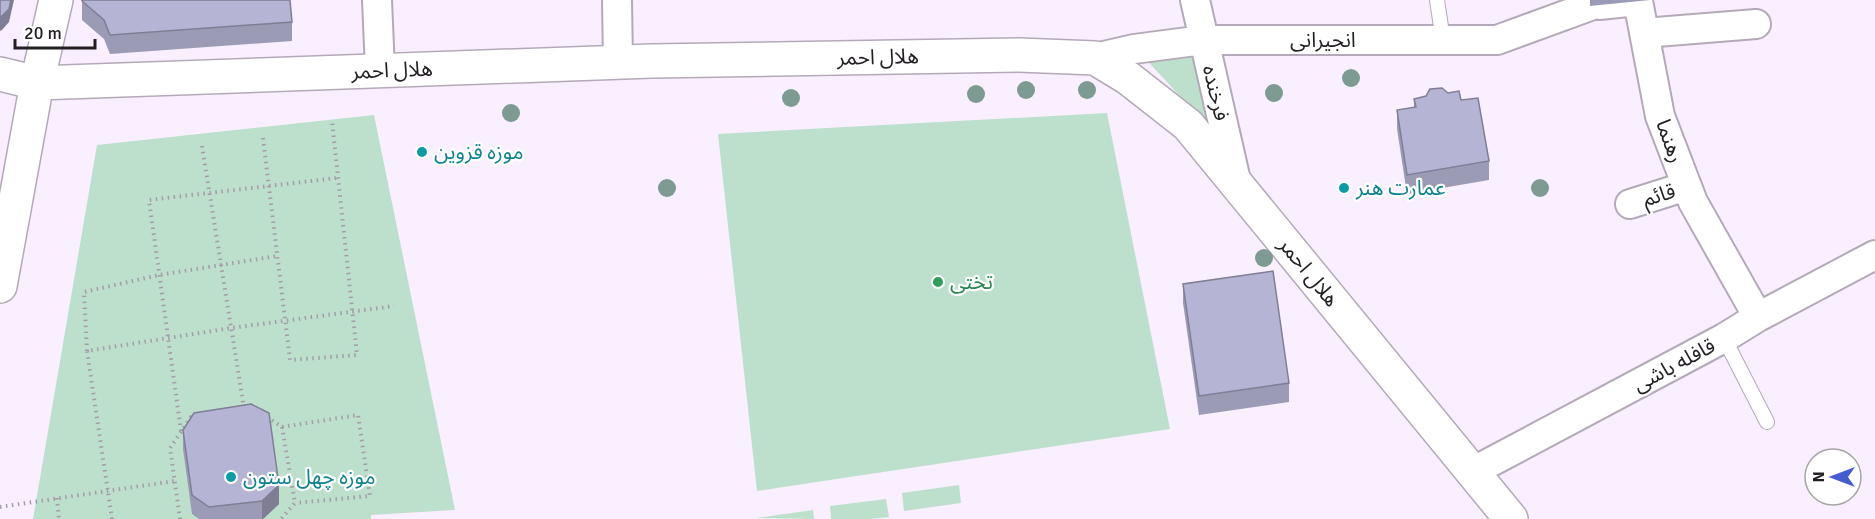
<svg xmlns="http://www.w3.org/2000/svg" width="1875" height="519" font-family="Signika,'Noto Sans Arabic',sans-serif">
  <style>
    .green { fill: #bde0cd }
    .lines { fill: none; stroke-linecap: round; stroke-linejoin: round }
    .lane-casing { stroke: #b4a9b8; stroke-width: 16 }
    .street-casing { stroke: #b4a9b8; stroke-width: 32 }
    .primary-casing { stroke: #b4a9b8; stroke-width: 36 }
    .path { stroke: #a49ca7; stroke-width: 4; stroke-dasharray: 1.5 4.5; stroke-linecap: butt }
    .lane { stroke: #fff; stroke-width: 14 }
    .street { stroke: #fff; stroke-width: 28 }
    .primary { stroke: #fff; stroke-width: 33 }
    .tree { fill: #7d9a93 }
    .wall { fill: #9c9bb6 }
    .shaded-wall { fill: #7f7e94 }
    .building { fill: #b5b4d4; stroke: #7f7e94; stroke-width: 1.5 }
    .culture-dot { fill: #0f9aa8; stroke: #fff; stroke-width: 2 }
    .leisure-dot { fill: #2e9e5b; stroke: #fff; stroke-width: 2 }
    .labels { text-anchor: middle; dominant-baseline: central; stroke-width: 4.5; stroke-linejoin: round; paint-order: stroke }
    .street-label { font-size: 21px; fill: #231f24; stroke: #fff }
    .culture-label { font-size: 21px; fill: #0d838f; stroke: #fff; text-anchor: start }
    .leisure-label { font-size: 21px; fill: #27864d; stroke: #fff; text-anchor: start }
  </style>
  <rect width="100%" height="100%" fill="#faeffe"/>
  <!-- green -->
  <path class="green" d="M 1190,52 L 1196,59 L 1214,133 L 1141,54 Z
    M 1107,113 L 1170,429 L 757,491 L 718,134 Z
    M 374,115 L 455,510 L 371,515 L 371,519 L 33,519 L 97,145 Z
    M 959,485 L 961,503 L 904,511 L 902,493 Z
    M 886,499 L 889,517 L 871,519 L 831,519 L 830,506 Z
    M 813,510 L 814,519 L 756,518 Z"/>
  <g class="lines">
    <!-- lane casing -->
    <g class="lane-casing">
      <path id="lane" d="M 1437,0 L 1443,40
        M 1724,338 L 1767,422"/>
    </g>
    <!-- street casing -->
    <g class="street-casing">
      <path id="street" d="M 377,0 L 380,70
        M 617,0 L 618,62
        M 1195,0 L 1237,185
        M 1599,5 L 1638,1 L 1660,116 L 1693,202 L 1758,317
        M 1644,33 L 1756,24
        M 1095,58 L 1134,49 L 1203,40 L 1497,40 L 1590,6
        M 1630,204 L 1687,186
        M 1472,472 L 1724,338 L 1758,317 L 1875,255"/>
    </g>
    <!-- primary casing -->
    <g class="primary-casing">
      <path id="primary" d="M 0,74 L 37,83 L 652,61 L 1019,55 L 1095,58 L 1128,78 L 1188,125 L 1511,519
        M 0,286 L 37,83 L 56,0"/>
    </g>
    <!-- path -->
    <path class="path" d="M 263,138 L 290,360 L 357,355 L 332,121
      M 202,146 L 244,408
      M 87,351 L 84,292 L 159,275 L 277,256
      M 267,417 L 282,427 L 295,503 L 281,519
      M 282,427 L 358,415 L 370,496 L 295,503
      M 181,431 L 149,200 L 337,178
      M 57,498 L 59,519
      M 0,507 L 174,481
      M 112,519 L 87,351 L 231,328 L 394,306
      M 180,519 L 170,448 L 191,417 L 194,417"/>
    <!-- lane -->
    <use href="#lane" class="lane"/>
    <!-- street -->
    <use href="#street" class="street"/>
    <!-- primary -->
    <use href="#primary" class="primary"/>
  </g>
  <!-- trees -->
  <g class="tree">
    <circle cx="1351" cy="78" r="9"/>
    <circle cx="1026" cy="90" r="9"/>
    <circle cx="1087" cy="90" r="9"/>
    <circle cx="1274" cy="93" r="9"/>
    <circle cx="976" cy="94" r="9"/>
    <circle cx="791" cy="98" r="9"/>
    <circle cx="511" cy="113" r="9"/>
    <circle cx="667" cy="188" r="9"/>
    <circle cx="1540" cy="188" r="9"/>
    <circle cx="1264" cy="258" r="9"/>
  </g>
  <!-- wall -->
  <path class="wall" d="M 82,0 L 292,22 L 292,41 L 110,54 L 104,39 L 82,20 Z
    M 1590,0 L 1650,0 L 1590,6 Z
    M 1448,93 L 1461,100 L 1489,161 L 1489,180 L 1407,194 L 1397,129 L 1397,110 L 1414,107 L 1414,99 Z
    M 1183,284 L 1289,383 L 1289,402 L 1199,415 L 1183,303 Z
    M 183,430 L 279,504 L 263,519 L 199,519 L 192,514 L 183,449 Z"/>
  <!-- shaded-wall -->
  <path class="shaded-wall" d="M 11,0 L 14,0 L 9,22 L 2,30 L 0,31 L 0,17 Z
    M 279,485 L 279,504 L 263,519 L 262,519 L 262,501 Z"/>
  <!-- building -->
  <path class="building" d="M 0,0 L 11,0 L 9,9 L 2,16 L 0,17 Z
    M 82,0 L 290,0 L 292,22 L 110,35 L 104,20 L 82,1 Z
    M 1442,88 L 1448,93 L 1459,91 L 1461,100 L 1478,98 L 1489,161 L 1407,175 L 1397,110 L 1416,107 L 1414,99 L 1426,96 L 1430,89 Z
    M 1273,271 L 1289,383 L 1199,396 L 1183,284 Z
    M 251,404 L 269,413 L 279,485 L 262,501 L 209,507 L 192,495 L 183,430 L 194,413 Z"/>
  <!-- markers -->
  <g class="culture-dot">
    <circle cx="422" cy="152" r="6"/>
    <circle cx="1344" cy="188" r="6"/>
    <circle cx="231" cy="477" r="6"/>
  </g>
  <circle class="leisure-dot" cx="938" cy="282" r="6"/>
  <g class="labels">
    <!-- street labels -->
    <g class="street-label">
      <text x="1323" y="40">انجیرانی</text>
      <text transform="translate(878 57) rotate(-1)">هلال احمر</text>
      <text transform="translate(392 70) rotate(-2)">هلال احمر</text>
      <text transform="translate(1216 93) rotate(77)">فرخنده</text>
      <text transform="translate(1670 141) rotate(70)">رهنما</text>
      <text transform="translate(1659 195) rotate(-17)">قائم</text>
      <text transform="translate(1309 272) rotate(51)">هلال احمر</text>
      <text transform="translate(1674 365) rotate(-28)">قافله باشی</text>
    </g>
    <!-- culture labels -->
    <g class="culture-label">
      <text x="434" y="152">موزه قزوین</text>
      <text x="1356" y="188">عمارت هنر</text>
      <text x="243" y="477">موزه چهل ستون</text>
    </g>
    <!-- leisure labels -->
    <g class="leisure-label">
      <text x="950" y="282">تختی</text>
    </g>
  </g>
  <!-- north arrow -->
  <g transform="translate(1833 477) rotate(270)"><circle r="28" fill="#ffffff" stroke="#a7a5a7" stroke-width="1.5"/>
  <path d="M0-4.5L10 22L0 15L-10 22Z" fill="#455cd0"/>
  <text y="-9" font-size="16" font-weight="bold" text-anchor="middle" fill="#231f24">N</text>
  </g>
  <!-- scale -->
  <path d="M15 39v9h80v-9" fill="none" stroke="#231f24" stroke-width="3"/>
  <text x="24" y="39" font-size="18" fill="#231f24" stroke="#ffffff" stroke-width="4.5" paint-order="stroke">20 m</text>
</svg>
